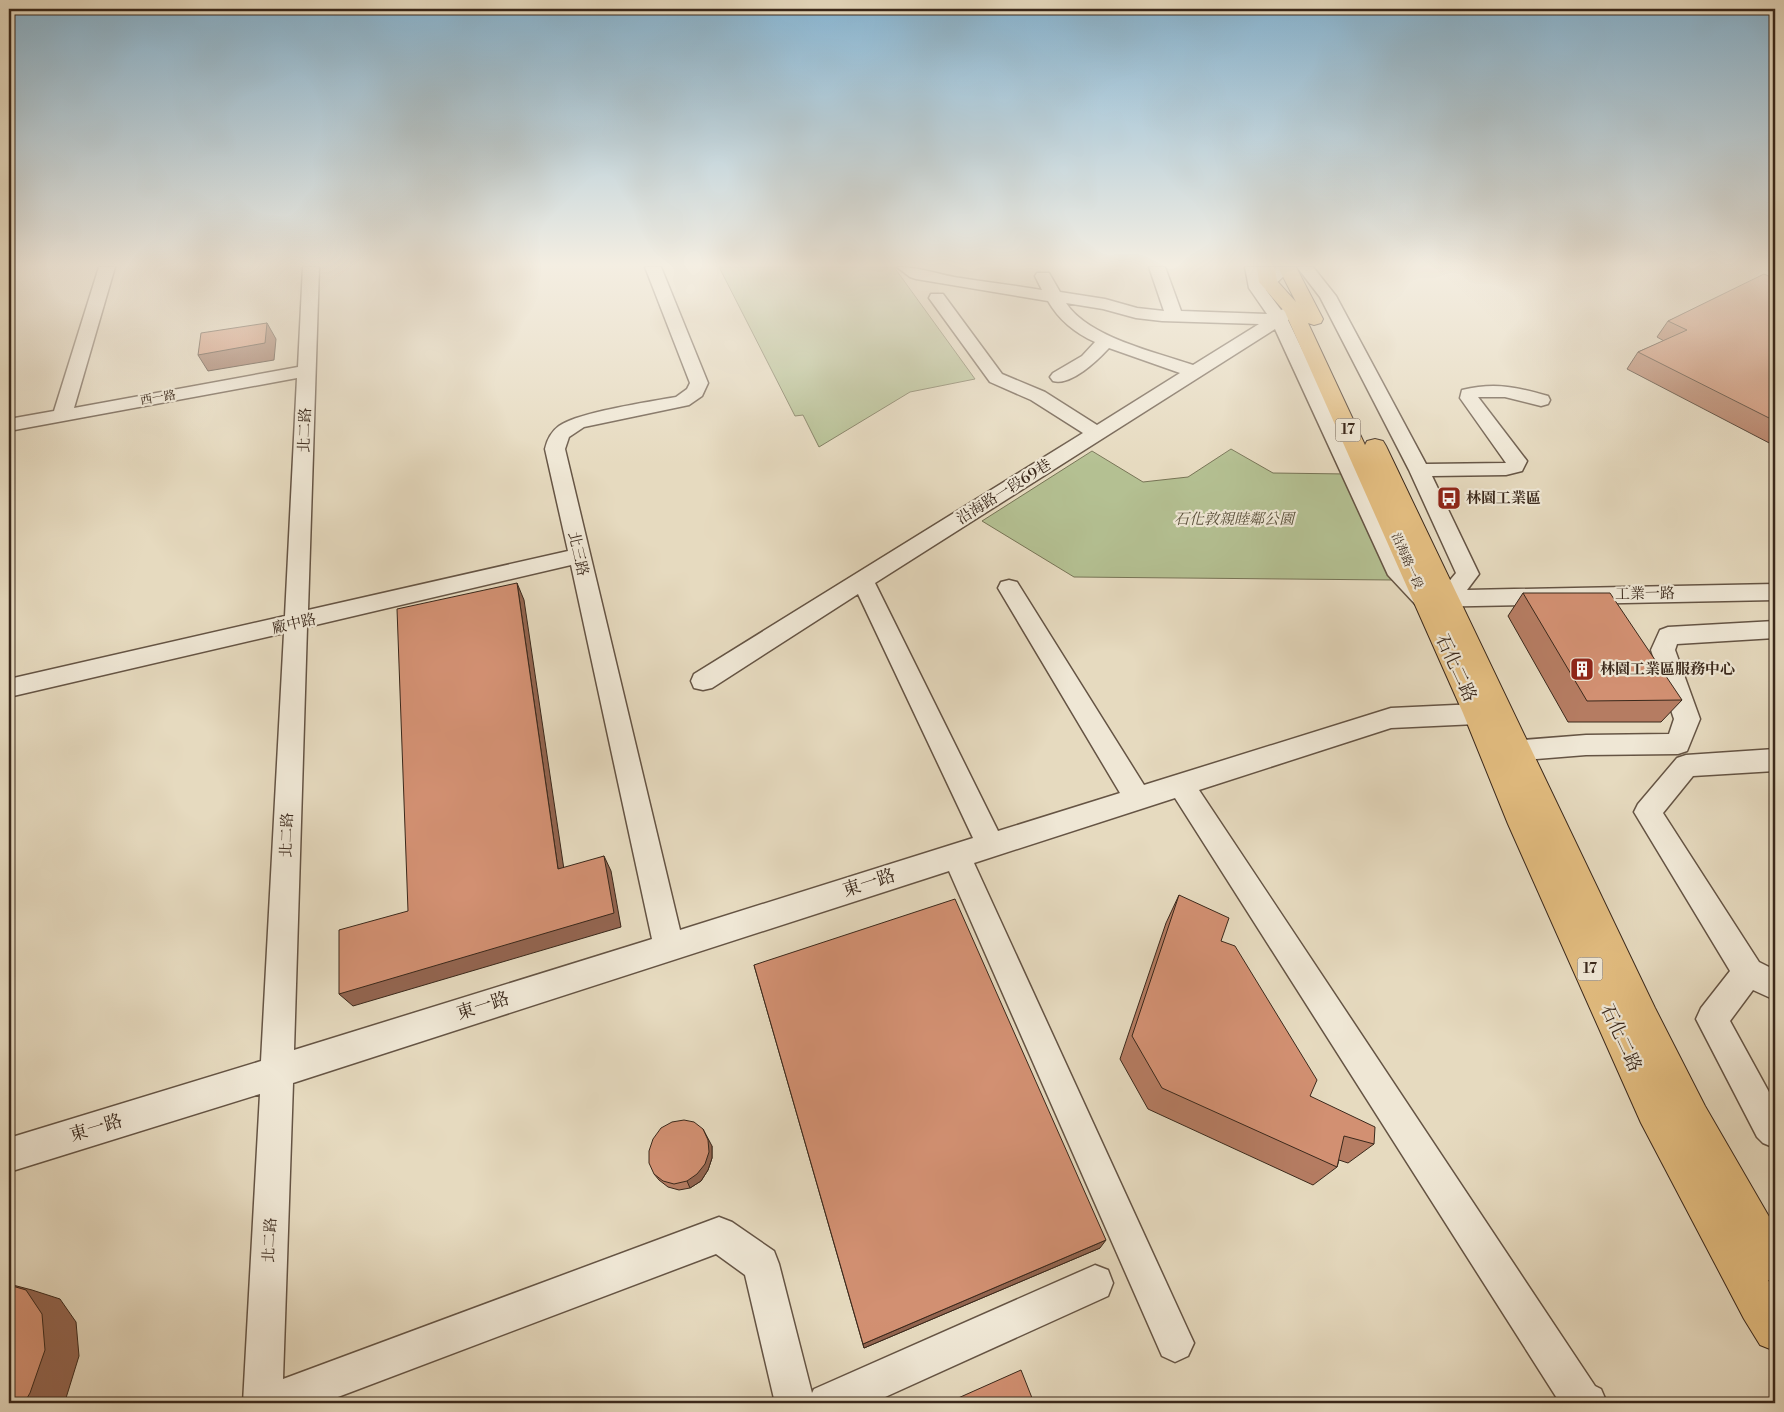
<svg xmlns="http://www.w3.org/2000/svg" width="1784" height="1412" font-family="'Libre Bodoni','Noto Serif TC',serif">
  <style>
    .green { fill: #b4c092; stroke: #777456 }
    .lines { fill: none; stroke-linecap: round; stroke-linejoin: round }
    .minor-casing { stroke: #655444; stroke-width: 3 }
    .major-casing { stroke: #3a281b; stroke-width: 2 }
    .minor { fill: #efe7d5; fill-rule: evenodd }
    .major { fill: #e3bd80; fill-rule: evenodd }
    .wall { fill: #b57c62; stroke: #3a281b }
    .shaded-wall { fill: #936550; stroke: #3a281b }
    .building { fill: #d29072; stroke: #3a281b }
    .labels { text-anchor: middle; dominant-baseline: central; stroke-width: 4.5; stroke-linejoin: round; paint-order: stroke }
    .far-street-label { font-size: 12px; fill: #3a281b; stroke: #efe7d5 }
    .shield { fill: #efe7d5; stroke: #706153; stroke-width: 1 }
    .shield-label { font-size: 14px; font-weight: bold; fill: #3a281b }
    .street-label { font-size: 15px; fill: #3a281b; stroke: #efe7d5 }
    .poi-label { font-size: 15px; font-weight: bold; fill: #3a281b; stroke: #efe7d5; text-anchor: start }
    .park-label { font-size: 15px; font-style: italic; fill: #584e39; stroke: #efe7d5 }
    .near-street-label { font-size: 18px; fill: #3a281b; stroke: #efe7d5 }
  </style>
  <rect width="100%" height="100%" fill="#e6dabf"/>
  <filter id="stains"><feTurbulence type="fractalNoise" baseFrequency=".004" numOctaves="4"/><feColorMatrix values="0 0 0 0 .2 0 0 0 0 .09 0 0 0 0 .02 0 0 0 .5 -.17"/></filter>
  <radialGradient id="worn" r=".72"><stop offset=".6" stop-color="#630" stop-opacity="0"/><stop offset="1" stop-color="#630" stop-opacity=".3"/></radialGradient>
  <!-- green -->
  <path class="green" d="M 719,267 L 894,267 L 975,379 L 910,392 L 819,447 L 803,415 L 795,416 Z
    M 1231,449 L 1273,473 L 1347,474 L 1393,580 L 1074,577 L 982,521 L 1092,451 L 1143,482 L 1188,477 Z"/>
  <g class="lines">
    <!-- minor casing -->
    <g class="minor-casing">
      <path id="minor" d="M 99,267 L 115,267 L 74,408 L 298,367 L 303,267 L 319,267 L 308,610 L 568,551 L 545,449 C 547,440 551,432 559,426 C 579,412 649,402 676,397 L 687,389 L 690,383 L 645,267 L 661,267 L 708,383 L 702,396 L 689,405 L 584,427 L 569,437 L 565,449 L 680,930 L 973,838 L 858,594 L 712,688 L 703,690 L 694,688 L 691,681 L 694,674 L 1083,433 L 1031,400 L 990,382 L 929,298 L 931,294 L 943,294 L 1002,374 L 1045,392 L 1097,425 L 1180,373 L 1109,348 C 1097,361 1071,386 1053,381 L 1050,377 L 1053,373 L 1082,356 L 1095,342 C 1075,333 1059,320 1048,301 L 916,279 L 910,277 L 897,267 C 917,267 934,273 954,277 C 983,282 1013,285 1042,290 L 1035,276 L 1037,273 L 1049,273 L 1060,292 L 1105,299 L 1137,308 L 1164,311 L 1149,267 L 1165,267 L 1181,311 L 1267,314 L 1249,288 L 1245,267 L 1261,267 L 1263,278 L 1276,267 L 1294,267 L 1274,285 L 1266,290 L 1281,310 L 1293,305 L 1299,306 L 1301,310 L 1288,320 L 1408,571 L 1429,591 L 1441,591 L 1456,573 L 1409,470 L 1320,297 L 1297,267 L 1313,267 L 1336,296 L 1426,464 L 1506,463 L 1460,398 L 1462,390 C 1495,382 1516,387 1548,396 L 1550,400 L 1548,404 L 1541,406 L 1505,397 L 1478,397 L 1527,461 L 1522,471 L 1506,475 L 1432,476 L 1479,574 L 1467,590 L 1775,584 L 1775,600 L 1424,607 L 1416,605 L 1388,575 L 1275,329 L 875,583 L 998,831 L 1120,793 L 998,588 L 1001,582 L 1009,580 L 1017,582 L 1144,785 L 1391,708 L 1498,703 L 1507,706 L 1511,713 L 1507,720 L 1498,723 L 1391,728 L 1199,790 L 1595,1386 L 1601,1389 L 1607,1403 L 1560,1403 L 1175,798 L 974,863 L 1188,1330 L 1194,1343 L 1188,1356 L 1175,1362 L 1162,1356 L 949,871 L 293,1083 L 283,1379 L 719,1217 L 732,1222 L 774,1251 L 779,1264 L 812,1393 L 814,1389 L 1095,1265 L 1108,1270 L 1113,1283 L 1108,1296 L 872,1403 L 775,1403 L 745,1275 L 716,1254 L 322,1403 L 243,1403 L 260,1094 L 9,1172 L 9,1138 L 261,1061 L 284,633 L 9,697 L 9,679 L 285,616 L 297,378 L 9,431 L 9,419 L 54,411 ZM 1066,303 L 1103,309 L 1136,318 L 1162,321 L 1259,324 L 1193,365 C 1155,352 1088,337 1066,303 ZM 571,565 L 652,939 L 294,1050 L 307,627 Z
        M 1775,621 L 1775,638 L 1677,644 L 1675,650 L 1700,719 L 1687,751 L 1678,754 L 1586,755 L 1497,762 L 1488,759 L 1484,752 L 1488,745 L 1497,742 L 1586,735 L 1669,734 L 1674,719 L 1651,650 L 1660,630 L 1668,627 Z
        M 1775,749 L 1775,771 L 1693,776 L 1663,813 L 1759,962 L 1775,970 L 1775,1000 L 1753,990 L 1730,1021 L 1775,1103 L 1775,1148 L 1763,1143 L 1757,1137 L 1696,1019 L 1701,1008 L 1730,971 L 1634,812 L 1638,804 L 1677,758 L 1686,755 Z"/>
    </g>
    <!-- major casing -->
    <g class="major-casing">
      <path id="major" d="M 1257,267 L 1275,267 L 1277,281 L 1296,302 L 1278,267 L 1296,267 L 1323,319 L 1321,323 L 1314,325 L 1308,323 L 1365,445 L 1367,441 L 1375,439 L 1383,441 L 1386,446 L 1655,1008 L 1705,1106 L 1775,1227 L 1775,1283 L 1768,1280 L 1775,1292 L 1775,1351 L 1760,1345 L 1744,1319 L 1641,1123 L 1508,824 L 1463,713 L 1285,312 L 1259,282 Z"/>
    </g>
    <!-- minor -->
    <use href="#minor" class="minor"/>
    <!-- major -->
    <use href="#major" class="major"/>
  </g>
  <!-- wall -->
  <path class="wall" d="M 1775,279 L 1775,446 L 1627,369 L 1638,352 L 1664,341 L 1657,337 L 1668,321 Z
    M 1523,593 L 1682,700 L 1661,722 L 1568,722 L 1508,616 Z
    M 1179,895 L 1221,941 L 1310,1096 L 1374,1144 L 1348,1163 L 1339,1160 L 1337,1167 L 1313,1185 L 1148,1109 L 1120,1059 L 1166,923 Z
    M 754,965 L 1100,1248 L 864,1348 Z
    M 712,1146 L 712,1158 L 708,1170 L 701,1181 L 690,1188 L 679,1190 L 668,1187 L 659,1180 L 654,1174 Z"/>
  <!-- shaded-wall -->
  <path class="shaded-wall" d="M 267,323 L 276,339 L 274,360 L 208,371 L 198,355 Z
    M 517,583 L 524,600 L 566,883 L 558,869 Z
    M 604,856 L 611,871 L 621,927 L 353,1006 L 339,994 Z
    M 703,1129 L 712,1146 L 712,1158 L 708,1170 L 701,1181 L 690,1188 L 687,1181 Z
    M 1106,1240 L 1100,1248 L 864,1348 L 863,1344 Z
    M 9,1284 L 32,1290 L 60,1299 L 76,1322 L 79,1356 L 66,1398 L 63,1403 L 24,1403 Z"/>
  <!-- building -->
  <path class="building" d="M 1764,274 L 1775,279 L 1775,421 L 1638,352 L 1687,330 L 1668,321 Z
    M 267,323 L 265,343 L 198,355 L 201,333 Z
    M 517,583 L 558,869 L 604,856 L 614,913 L 339,994 L 339,930 L 408,911 L 397,609 Z
    M 1523,593 L 1610,593 L 1682,700 L 1587,701 Z
    M 1179,895 L 1229,918 L 1221,941 L 1235,946 L 1317,1080 L 1310,1096 L 1375,1127 L 1374,1144 L 1344,1136 L 1337,1167 L 1162,1088 L 1132,1036 Z
    M 955,899 L 1106,1240 L 863,1344 L 754,965 Z
    M 684,1120 L 694,1122 L 703,1129 L 708,1140 L 709,1152 L 705,1164 L 697,1174 L 687,1181 L 674,1184 L 663,1181 L 654,1174 L 649,1163 L 649,1151 L 653,1139 L 661,1128 L 672,1122 Z
    M 9,1285 L 26,1290 L 42,1314 L 45,1350 L 30,1393 L 24,1403 L 9,1403 Z
    M 1021,1370 L 1034,1403 L 947,1403 Z
    M 588,1399 L 602,1403 L 571,1403 Z"/>
  <!-- sky -->
  <linearGradient id="sky" x2="0" y2="1"><stop stop-color="#87b6d4"/><stop offset="0.57" stop-color="#f4eee2"/><stop offset="1" stop-color="#f4eee2" stop-opacity="0"/></linearGradient>
  <rect width="1784" height="465" fill="url(#sky)"/>
  <!-- icons -->
  <defs>
    <g id="bus-square" transform="scale(1.25)"><rect x="-9" y="-9" width="18" height="18" rx="4" fill="#8f2418" stroke="#efe7d5"/><path d="M-5-6H5V4H4V6H2V4H-2V6H-4V4H-5ZM-3.5-4V0h7V-4ZM-3.5 1.2v1.5H-2V1.2ZM2 1.2v1.5H3.5V1.2Z" fill="#fff"/></g>
    <g id="building-square" transform="scale(1.25)"><rect x="-9" y="-9" width="18" height="18" rx="4" fill="#8f2418" stroke="#efe7d5"/><path d="M-4-6H4V6H1V3H-1V6H-4ZM-2.5-4.3h1.7v1.8h-1.7ZM.8-4.3h1.7v1.8H.8ZM-2.5-1h1.7V.8h-1.7ZM.8-1h1.7V.8H.8Z" fill="#fff"/></g>
  </defs>
  <g fill-rule="evenodd">
    <use href="#bus-square" x="1449" y="498"/>
    <use href="#building-square" x="1582" y="669"/>
  </g>
  <g class="labels">
    <!-- far-street labels -->
    <g class="far-street-label">
      <text transform="translate(158 398) rotate(-10)">西一路</text>
      <text transform="translate(1407 561) rotate(66)">沿海路一段</text>
    </g>
    <!-- shield labels -->
    <g class="shield">
      <rect x="1335.5" y="418.5" width="25" height="23" rx="4"/>
      <rect x="1577.5" y="957.5" width="25" height="23" rx="4"/>
    </g>
    <g class="shield-label">
      <text x="1348" y="430">17</text>
      <text x="1590" y="969">17</text>
    </g>
    <!-- street labels -->
    <g class="street-label">
      <text transform="translate(305 430) rotate(-88)">北二路</text>
      <text transform="translate(1004 492) rotate(-32)">沿海路一段69巷</text>
      <text transform="translate(578 554) rotate(77)">北三路</text>
      <text transform="translate(1645 594) rotate(-1)">工業一路</text>
      <text transform="translate(294 624) rotate(-13)">廠中路</text>
      <text transform="translate(287 835) rotate(-88)">北二路</text>
      <text transform="translate(270 1240) rotate(-87)">北二路</text>
    </g>
    <!-- poi labels -->
    <g class="poi-label">
      <text x="1466" y="498">林園工業區</text>
      <text x="1600" y="669">林園工業區服務中心</text>
    </g>
    <!-- park labels -->
    <g class="park-label">
      <text x="1234" y="519">石化敦親睦鄰公園</text>
    </g>
    <!-- near-street labels -->
    <g class="near-street-label">
      <text transform="translate(1456 668) rotate(65)">石化二路</text>
      <text transform="translate(869 883) rotate(-18)">東一路</text>
      <text transform="translate(483 1006) rotate(-18)">東一路</text>
      <text transform="translate(1621 1038) rotate(65)">石化二路</text>
      <text transform="translate(96 1128) rotate(-17)">東一路</text>
    </g>
  </g>
  <!-- margin -->
  <rect width="1784" height="1412" fill="none" stroke="#e6dabf" stroke-width="30"/>
  <rect x="10" y="10" width="1764" height="1392" fill="none" stroke="#3a281b" stroke-width="2.5"/>
  <rect x="15" y="15" width="1754" height="1382" fill="none" stroke="#3a281b"/>
  <rect width="100%" height="100%" filter="url(#stains)"/>
  <rect width="100%" height="100%" fill="url(#worn)"/>
</svg>
